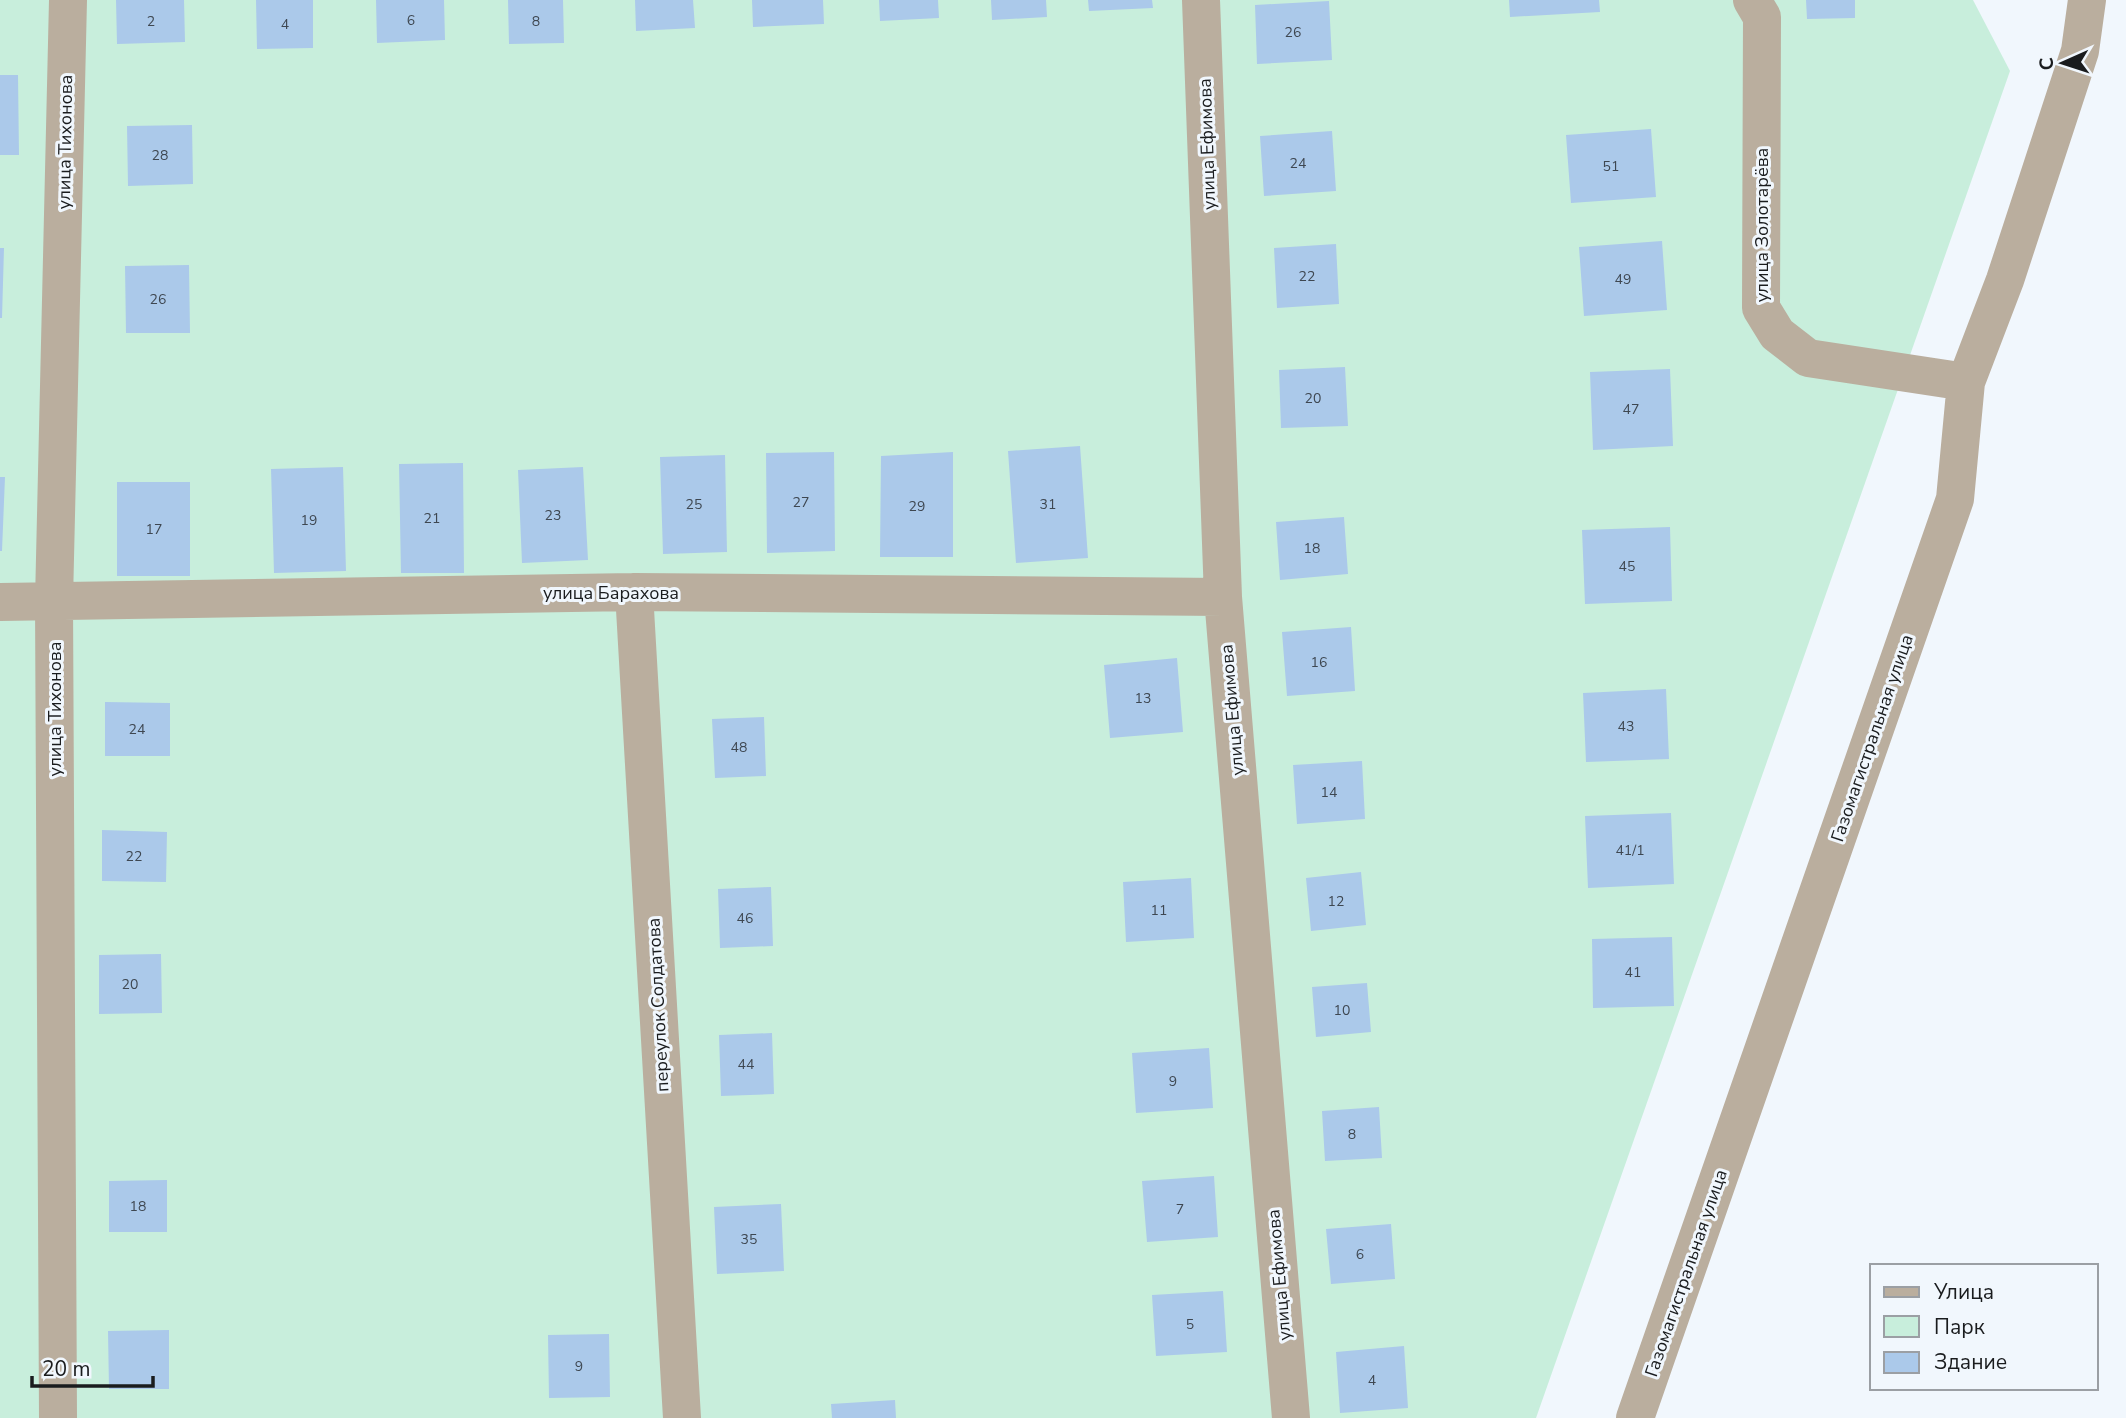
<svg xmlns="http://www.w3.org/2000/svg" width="2126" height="1418" font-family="'Nunito Sans',sans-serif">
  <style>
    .green { fill: #c8eedc }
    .building { fill: #abc9ea }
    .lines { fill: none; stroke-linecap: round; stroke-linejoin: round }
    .minor { stroke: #baae9e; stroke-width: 38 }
    .labels { text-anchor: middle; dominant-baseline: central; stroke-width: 6; stroke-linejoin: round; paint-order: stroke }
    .number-label { font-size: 14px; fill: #3e4751 }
    .street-label { font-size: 18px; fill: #1a1c1e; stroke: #f1f7fd }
  </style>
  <rect width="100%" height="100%" fill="#f1f7fd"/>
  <!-- green -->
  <path class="green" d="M 0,0 L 1973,0 L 2010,71 L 1536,1418 L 0,1418 Z"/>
  <!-- building -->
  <path class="building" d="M 116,0 L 184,0 L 185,42 L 117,44 Z
    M 256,0 L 313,0 L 313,48 L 257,49 Z
    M 376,0 L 444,0 L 445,40 L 377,43 Z
    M 508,0 L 563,0 L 564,43 L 509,44 Z
    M 635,0 L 693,0 L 695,28 L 636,31 Z
    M 752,0 L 823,0 L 824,24 L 753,27 Z
    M 879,0 L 938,0 L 939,18 L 880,21 Z
    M 991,0 L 1046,0 L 1047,17 L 992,20 Z
    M 1088,0 L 1152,0 L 1153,8 L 1089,11 Z
    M 1509,0 L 1599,0 L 1600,12 L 1510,17 Z
    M 1806,0 L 1855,0 L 1855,18 L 1807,19 Z
    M 1329,1 L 1332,60 L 1257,64 L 1255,5 Z
    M 0,75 L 18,75 L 19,155 L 0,155 Z
    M 192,125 L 193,184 L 128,186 L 127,126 Z
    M 1651,129 L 1656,197 L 1571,203 L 1566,135 Z
    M 1332,131 L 1336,191 L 1264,196 L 1260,136 Z
    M 1662,241 L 1667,310 L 1584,316 L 1579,247 Z
    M 1336,244 L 1339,304 L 1277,308 L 1274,248 Z
    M 0,248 L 4,248 L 2,318 L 0,318 Z
    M 189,265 L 190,333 L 126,333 L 125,266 Z
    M 1345,367 L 1348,426 L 1281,428 L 1279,370 Z
    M 1670,369 L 1673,446 L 1593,450 L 1590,372 Z
    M 1080,446 L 1088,558 L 1016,563 L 1008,451 Z
    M 834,452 L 835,551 L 767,553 L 766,453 Z
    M 953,452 L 953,557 L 880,557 L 881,456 Z
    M 725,455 L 727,552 L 663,554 L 660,457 Z
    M 463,463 L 464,573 L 401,573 L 399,464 Z
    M 343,467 L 346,571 L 274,573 L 271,469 Z
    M 583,467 L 588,560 L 522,563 L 518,470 Z
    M 0,477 L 5,477 L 2,551 L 0,551 Z
    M 117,482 L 190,482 L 190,576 L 117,576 Z
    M 1344,517 L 1348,574 L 1280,580 L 1276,522 Z
    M 1670,527 L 1672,601 L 1585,604 L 1582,530 Z
    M 1351,627 L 1355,691 L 1287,696 L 1282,632 Z
    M 1177,658 L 1183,732 L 1110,738 L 1104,665 Z
    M 1666,689 L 1669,759 L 1586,762 L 1583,693 Z
    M 105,702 L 170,703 L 170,756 L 105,756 Z
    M 764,717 L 766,776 L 715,778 L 712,719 Z
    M 1362,761 L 1365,819 L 1297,824 L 1293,765 Z
    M 1671,813 L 1674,884 L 1588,888 L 1585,816 Z
    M 102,830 L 167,832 L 166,882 L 102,881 Z
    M 1361,872 L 1366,925 L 1311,931 L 1306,878 Z
    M 1191,878 L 1194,938 L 1126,942 L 1123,882 Z
    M 771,887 L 773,946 L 720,948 L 718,889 Z
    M 1672,937 L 1674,1006 L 1593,1008 L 1592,939 Z
    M 161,954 L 162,1013 L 99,1014 L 99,955 Z
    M 1367,983 L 1371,1032 L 1316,1037 L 1312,987 Z
    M 772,1033 L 774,1094 L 721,1096 L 719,1035 Z
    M 1209,1048 L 1213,1108 L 1136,1113 L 1132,1053 Z
    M 1379,1107 L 1382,1158 L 1325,1161 L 1322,1111 Z
    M 1214,1176 L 1218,1237 L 1147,1242 L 1142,1181 Z
    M 167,1180 L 167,1232 L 109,1232 L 109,1181 Z
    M 781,1204 L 784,1271 L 717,1274 L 714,1207 Z
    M 1391,1224 L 1395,1279 L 1331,1284 L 1326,1229 Z
    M 1223,1291 L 1227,1352 L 1156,1356 L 1152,1295 Z
    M 169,1330 L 169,1389 L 109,1389 L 108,1331 Z
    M 609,1334 L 610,1397 L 549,1398 L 548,1335 Z
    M 1404,1346 L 1408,1408 L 1340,1413 L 1336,1352 Z
    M 895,1400 L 896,1418 L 832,1418 L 831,1404 Z"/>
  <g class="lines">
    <!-- minor -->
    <path class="minor" d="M 1201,0 L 1223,597 L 1291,1418
      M 1752,0 L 1762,17 L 1761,308 L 1777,334 L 1808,358 L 1966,382
      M 634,592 L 682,1418
      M 0,602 L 634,592 L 1223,597
      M 58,1418 L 54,601 L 68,0
      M 1635,1418 L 1955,499 L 1966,382 L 2005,280 L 2080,51 L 2087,0"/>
  </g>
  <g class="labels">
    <!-- number labels -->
    <g class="number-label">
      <text x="411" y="20">6</text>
      <text x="151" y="21">2</text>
      <text x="536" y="21">8</text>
      <text x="285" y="24">4</text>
      <text x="1293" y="32">26</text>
      <text x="160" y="155">28</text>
      <text x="1298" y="163">24</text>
      <text x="1611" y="166">51</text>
      <text x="1307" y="276">22</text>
      <text x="1623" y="279">49</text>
      <text x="158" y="299">26</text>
      <text x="1313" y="398">20</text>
      <text x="1631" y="409">47</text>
      <text x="801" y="502">27</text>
      <text x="694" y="504">25</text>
      <text x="1048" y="504">31</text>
      <text x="917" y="506">29</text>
      <text x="553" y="515">23</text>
      <text x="432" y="518">21</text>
      <text x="309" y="520">19</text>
      <text x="154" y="529">17</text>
      <text x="1312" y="548">18</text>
      <text x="1627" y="566">45</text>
      <text x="1319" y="662">16</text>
      <text x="1143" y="698">13</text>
      <text x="1626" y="726">43</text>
      <text x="137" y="729">24</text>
      <text x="739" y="747">48</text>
      <text x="1329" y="792">14</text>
      <text x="1630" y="850">41/1</text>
      <text x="134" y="856">22</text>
      <text x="1336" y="901">12</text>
      <text x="1159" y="910">11</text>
      <text x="745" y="918">46</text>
      <text x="1633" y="972">41</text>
      <text x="130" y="984">20</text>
      <text x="1342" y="1010">10</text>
      <text x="746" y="1064">44</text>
      <text x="1173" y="1081">9</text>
      <text x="1352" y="1134">8</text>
      <text x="138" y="1206">18</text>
      <text x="1180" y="1209">7</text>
      <text x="749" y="1239">35</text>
      <text x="1360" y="1254">6</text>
      <text x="1190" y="1324">5</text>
      <text x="579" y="1366">9</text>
      <text x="1372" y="1380">4</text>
    </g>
    <!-- street labels -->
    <g class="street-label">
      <text transform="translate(65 142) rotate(-89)">улица Тихонова</text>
      <text transform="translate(1207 144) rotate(-92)">улица Ефимова</text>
      <text transform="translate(1762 225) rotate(-90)">улица Золотарёва</text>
      <text x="611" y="593">улица Барахова</text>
      <text transform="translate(55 709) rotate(-90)">улица Тихонова</text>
      <text transform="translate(1232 710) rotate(-95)">улица Ефимова</text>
      <text transform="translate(1872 738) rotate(-71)">Газомагистральная улица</text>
      <text transform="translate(658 1005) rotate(-93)">переулок Солдатова</text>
      <text transform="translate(1686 1273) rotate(-71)">Газомагистральная улица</text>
      <text transform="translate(1279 1275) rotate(-95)">улица Ефимова</text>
    </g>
  </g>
  <!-- legend -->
  <rect x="1870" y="1264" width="228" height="126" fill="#f1f7fd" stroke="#9b9fa4" stroke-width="2"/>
  <rect x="1884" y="1287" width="35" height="10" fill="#baae9e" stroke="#9b9fa4" stroke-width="2"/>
  <text x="1934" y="1299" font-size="21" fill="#1a1c1e">Улица</text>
  <rect x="1884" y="1316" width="35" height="21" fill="#c8eedc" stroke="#9b9fa4" stroke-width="2"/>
  <text x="1934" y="1334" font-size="21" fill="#1a1c1e">Парк</text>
  <rect x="1884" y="1352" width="35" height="21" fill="#abc9ea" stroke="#9b9fa4" stroke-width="2"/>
  <text x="1934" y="1369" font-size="21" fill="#1a1c1e">Здание</text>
  <!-- north arrow -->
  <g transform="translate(2063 63) rotate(267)" stroke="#f1f7fd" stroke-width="5" paint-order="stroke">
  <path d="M0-5L12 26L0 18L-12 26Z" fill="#1a1c1e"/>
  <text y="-10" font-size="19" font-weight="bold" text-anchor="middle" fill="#1a1c1e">С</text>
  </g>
  <!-- scale -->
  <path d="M32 1376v10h121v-10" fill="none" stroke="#1a1c1e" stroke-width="3.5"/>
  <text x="42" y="1376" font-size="21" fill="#1a1c1e" stroke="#f1f7fd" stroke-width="5" paint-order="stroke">20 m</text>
</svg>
